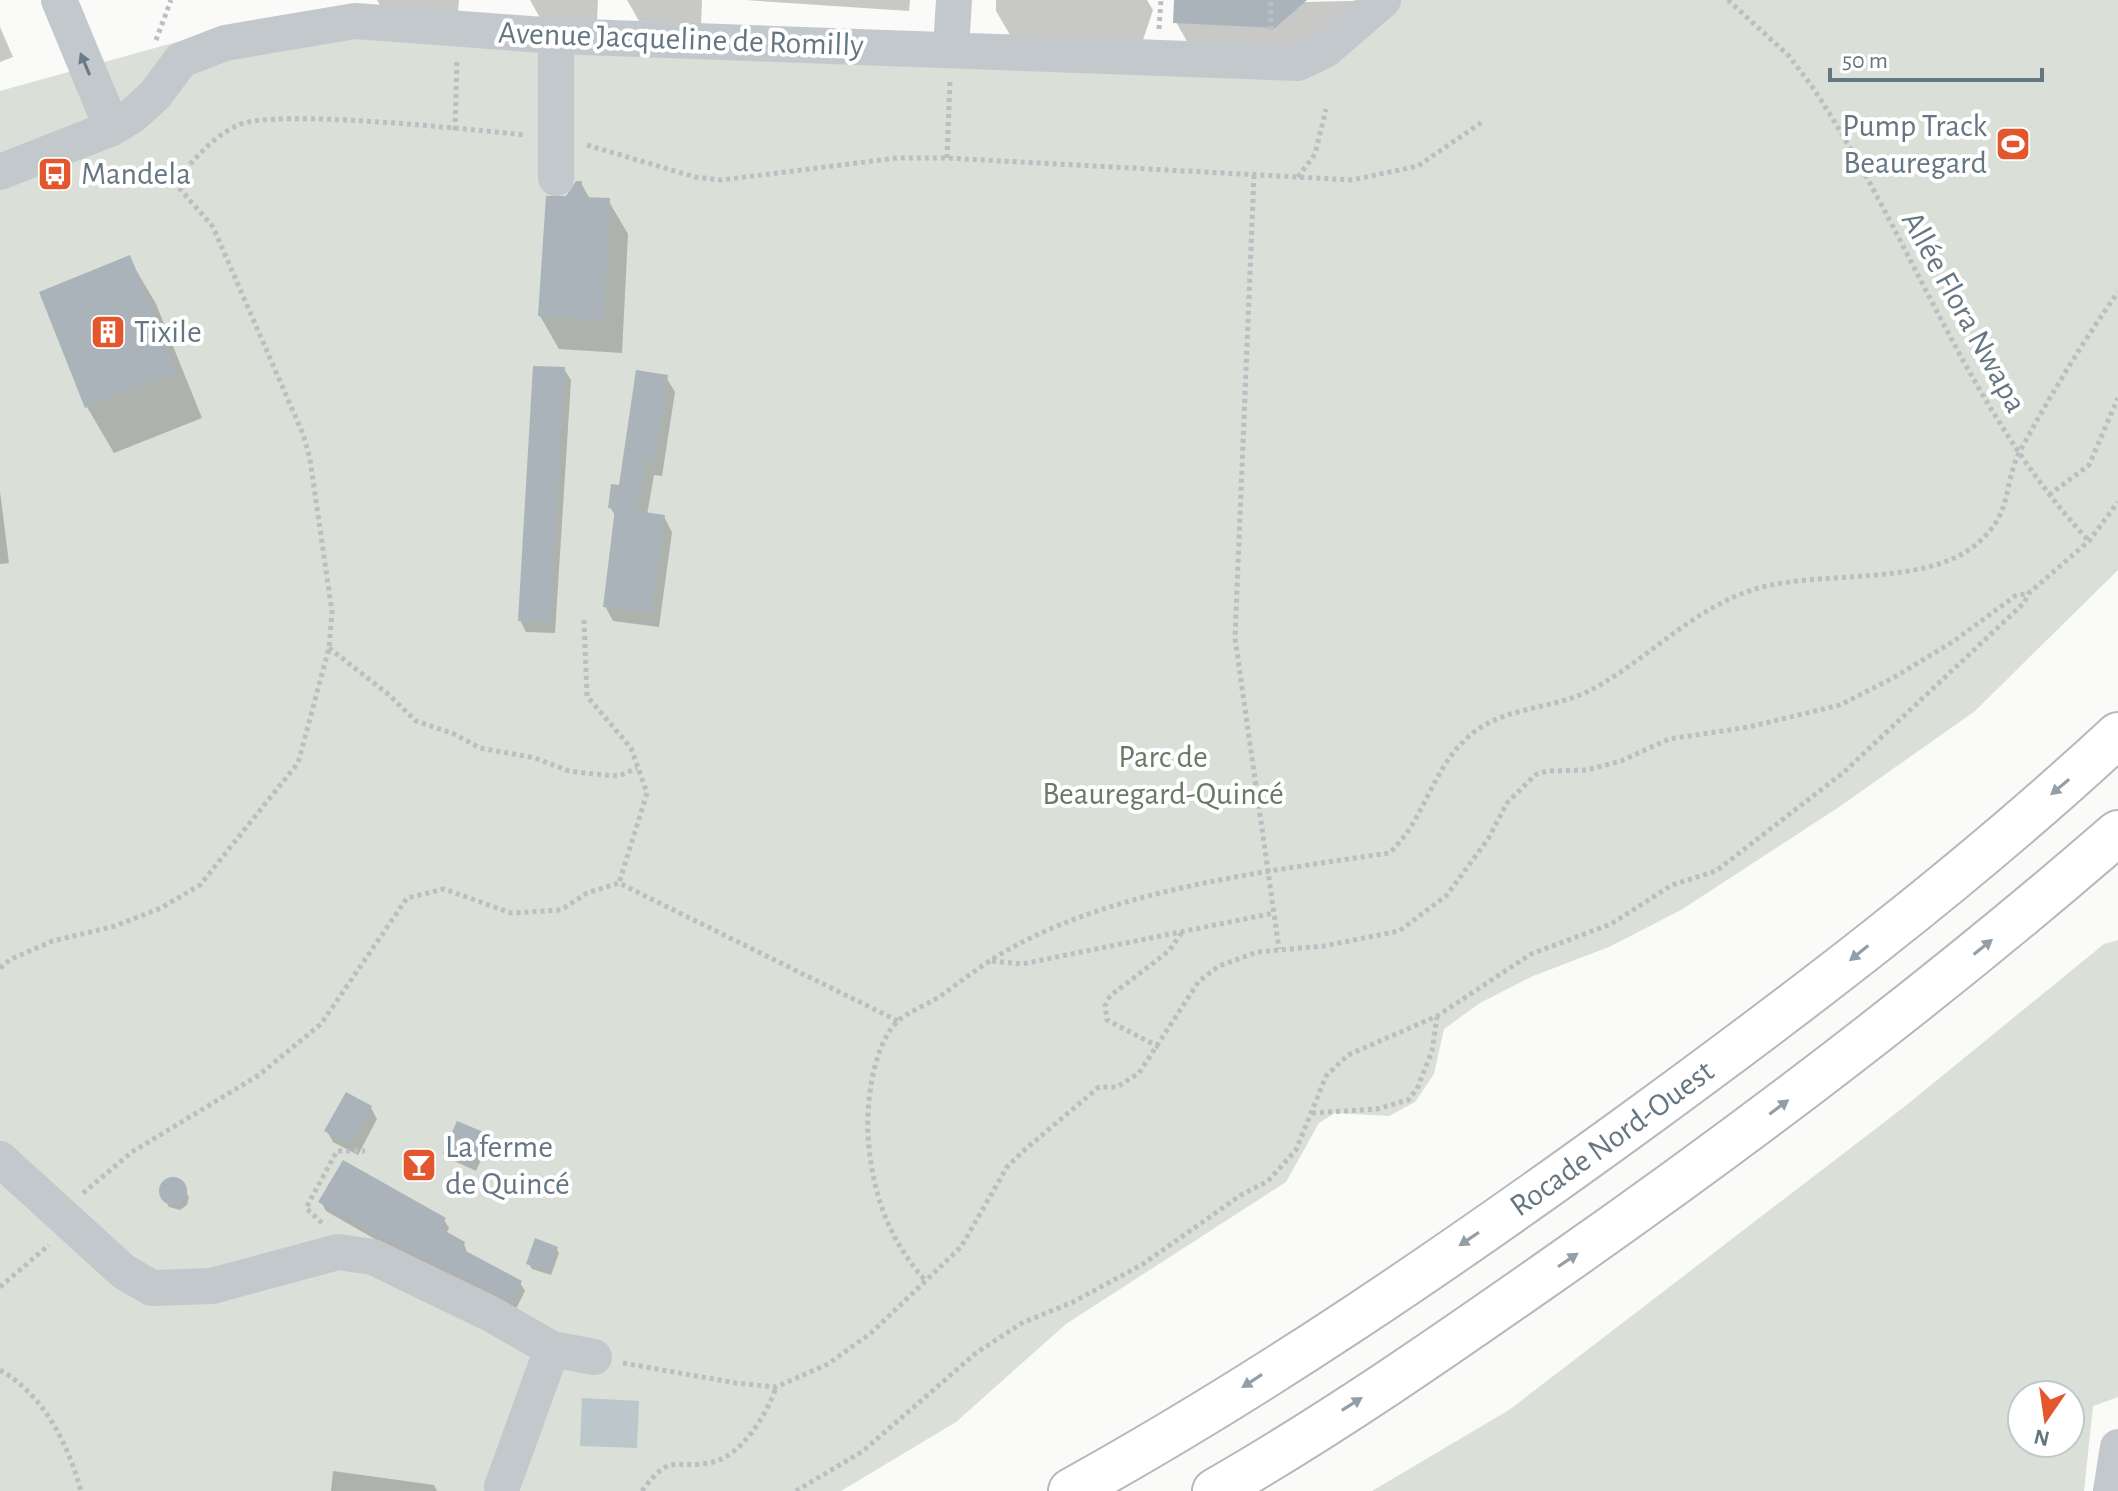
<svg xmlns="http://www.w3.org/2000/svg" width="2118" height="1491" font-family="'Alegreya Sans',sans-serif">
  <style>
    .green { fill: #dadfd7; fill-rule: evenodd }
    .water { fill: #bbc7cb }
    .shadow { fill: #0003 }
    .building { fill: #aab3b9 }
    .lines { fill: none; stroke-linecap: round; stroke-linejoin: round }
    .highway-casing { stroke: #b4b9bd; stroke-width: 48 }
    .path { stroke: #bbbfc2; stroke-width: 5; stroke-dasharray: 4 4; stroke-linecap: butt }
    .minor { stroke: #c3c8cc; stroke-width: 36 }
    .highway { stroke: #fff; stroke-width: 44 }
    .oneway { fill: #6a7a87 }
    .oneway2 { fill: #939fa8 }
    .labels { text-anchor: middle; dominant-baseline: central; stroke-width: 8; stroke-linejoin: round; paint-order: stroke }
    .street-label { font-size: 32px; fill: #657683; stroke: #fff }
    .poi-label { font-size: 32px; fill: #657683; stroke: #fff; text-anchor: start }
    .park-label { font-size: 32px; fill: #687a64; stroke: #fff }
  </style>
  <rect width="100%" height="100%" fill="#fafaf8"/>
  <!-- green -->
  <path class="green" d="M 1369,0 L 2118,0 L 2118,570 L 1975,711 L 1839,807 L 1681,910 L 1609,947 L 1533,976 L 1480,1003 L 1444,1029 L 1434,1074 L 1415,1102 L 1389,1116 L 1335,1113 L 1319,1123 L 1286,1182 L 1066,1324 L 956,1422 L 841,1491 L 0,1491 L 0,91 L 198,36 L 454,21 L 1289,62 Z
    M 2118,940 L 2118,1397 L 2093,1406 L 2084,1491 L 1372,1491 L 1509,1410 L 1904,1107 L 2104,944 ZM 2070,1395 L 2070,1443 L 2022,1443 L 2022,1395 Z"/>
  <!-- water -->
  <path class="water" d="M 582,1398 L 639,1401 L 637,1448 L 580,1446 Z"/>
  <!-- shadow -->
  <path class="shadow" d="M 377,0 L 459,0 L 457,28 L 391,24 Z
    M 530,0 L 598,0 L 597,21 L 540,18 Z
    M 627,0 L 702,0 L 701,25 L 639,21 Z
    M 745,0 L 910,0 L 909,11 Z
    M 996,0 L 1147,0 L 1153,10 L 1141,46 L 1013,40 L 996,11 Z
    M 1177,0 L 1307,2 L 1386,0 L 1301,73 L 1202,68 L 1176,22 Z
    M 0,27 L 13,57 L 0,62 Z
    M 581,183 L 590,199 L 608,200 L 628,234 L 622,353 L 559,349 L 540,316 Z
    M 129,258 L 156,304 L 202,418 L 114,453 L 87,407 L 41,293 Z
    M 564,369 L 571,380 L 555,633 L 526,632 L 520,620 Z
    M 666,377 L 675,392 L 662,476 L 654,475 L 647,515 L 664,517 L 672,532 L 659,627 L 613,621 L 605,606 L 616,517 L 610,507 Z
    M 0,491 L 9,563 L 0,564 Z
    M 371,1108 L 377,1119 L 358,1155 L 333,1142 L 327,1131 Z
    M 487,1136 L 490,1140 L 476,1171 L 448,1158 L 445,1153 Z
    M 169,1179 L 180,1182 L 189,1197 L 187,1205 L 180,1210 L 169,1207 L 162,1194 L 163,1184 Z
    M 321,1202 L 444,1220 L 449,1228 L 446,1234 L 464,1244 L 468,1255 L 520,1283 L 525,1291 L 516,1309 L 387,1246 L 326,1211 Z
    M 556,1248 L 559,1253 L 551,1275 L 532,1269 L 529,1264 Z
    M 333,1471 L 434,1485 L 437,1491 L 331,1491 Z"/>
  <!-- building -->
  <path class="building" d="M 1174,0 L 1307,0 L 1275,28 L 1173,23 Z
    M 576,181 L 582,181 L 582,197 L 610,198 L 604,320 L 538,316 L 546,196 L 566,196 Z
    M 130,255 L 177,372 L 85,408 L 39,292 Z
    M 533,366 L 565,367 L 550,622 L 518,621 Z
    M 636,370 L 668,375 L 654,462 L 646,461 L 637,511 L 665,515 L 652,613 L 603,607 L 615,509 L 608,508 L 611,484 L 619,485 Z
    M 346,1092 L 372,1106 L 351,1145 L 324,1131 Z
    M 457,1121 L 488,1134 L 473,1167 L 443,1153 Z
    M 343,1160 L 446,1218 L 440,1228 L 465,1242 L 462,1249 L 522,1281 L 511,1301 L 380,1237 L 318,1202 Z
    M159 1191a14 14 0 1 1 28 0a14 14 0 1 1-28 0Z
    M 535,1238 L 558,1247 L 549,1272 L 526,1264 Z"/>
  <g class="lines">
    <!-- highway casing -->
    <g class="highway-casing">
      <g id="highway">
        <path id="s1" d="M 1071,1491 C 1264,1384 1448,1258 1626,1129 C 1795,1006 1964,878 2118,735"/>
        <path d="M 1215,1491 C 1332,1424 1444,1346 1554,1269 C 1749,1133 1938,989 2118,833"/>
      </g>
    </g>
    <!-- path -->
    <path class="path" d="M 1728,0 L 1789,56 L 1811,85 C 1911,234 1964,407 2089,541
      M 1159,29 L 1161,0
      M 1271,30 L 1271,0
      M 156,40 L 171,0
      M 455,130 L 457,59
      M 587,145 L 695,177 L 721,180 L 897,158 L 947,158 L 1352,180 L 1418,166 L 1482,122
      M 947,158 L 950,80
      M 1254,175 L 1235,638 L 1279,949
      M 1298,177 L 1315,154 L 1326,109
      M 174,182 C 194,160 211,138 238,125 C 276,108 473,130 526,135
      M 2049,495 L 2089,465 L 2118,398
      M 584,620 L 587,696 L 631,748 L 647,793 L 619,883
      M 329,648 L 388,694 L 416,721 L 452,733 L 480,748 L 535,758 L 569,771 L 593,774 L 619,776 L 637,768
      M 992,961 L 1022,964 L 1274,913
      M 0,968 L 11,959 L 53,941 L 115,926 L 161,908 L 200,885 L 298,763 L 329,648 L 332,612 L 310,459 L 303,434 L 213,227 L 174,182 L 146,177
      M 1159,1047 L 1107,1020 L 1105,1006 L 1110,996 L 1169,951 L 1183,931
      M 1312,1113 L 1377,1109 L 1408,1100 L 1417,1089 L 1432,1051 L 1437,1017
      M 83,1193 L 132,1152 L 259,1075 L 321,1024 L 407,898 L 444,889 L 511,913 L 561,910 L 587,893 L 619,883 L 898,1021
      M 322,1223 L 306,1208 L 337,1151 L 365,1151
      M 924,1279 C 887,1237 872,1191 868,1136 C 866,1104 873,1044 898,1021 C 906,1013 928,1004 939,997 C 964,979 988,960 1015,946 C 1122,888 1269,871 1389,853 C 1424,822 1431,771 1466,739 C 1501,705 1552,711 1593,689 C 1648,659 1691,610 1752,590 C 1819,568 1927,589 1979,542 C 2014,510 2002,487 2020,451 C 2050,396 2082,343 2118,292
      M 0,1287 L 49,1245
      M 623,1363 L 736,1383 L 776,1387 L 828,1364 L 871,1333 L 961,1247 L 1007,1167 L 1022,1152 L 1099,1087 L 1117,1087 L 1139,1073 L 1199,981 L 1219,966 L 1257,952 L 1324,946 L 1399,931 L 1447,895 L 1488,839 L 1507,803 L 1535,775 L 1547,771 L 1587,770 L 1621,761 L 1669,739 L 1749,727 L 1840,705 L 1893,678 L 1954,641 L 2015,596 L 2029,593
      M 0,1370 C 44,1395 68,1444 81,1491
      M 642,1491 C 672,1450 674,1471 713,1462 C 742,1455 768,1413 776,1387
      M 796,1491 L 863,1451 L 976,1353 L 1022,1323 L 1073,1302 L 1143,1264 L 1241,1195 L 1268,1181 L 1296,1150 L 1326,1076 L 1348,1055 L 1437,1016 L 1531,954 L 1611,924 L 1672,885 L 1716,871 L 1844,772 L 2024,603 L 2029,593 L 2089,541 L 2118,502"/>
    <!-- minor -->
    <path class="minor" d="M 59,0 L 112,128
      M 556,36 L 556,178
      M 951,48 L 954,0
      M 0,172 L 112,128 L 133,115 L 155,95 L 181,60 L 225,43 L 355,21 L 556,36 L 1298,63 L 1325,50 L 1383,0
      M 0,1159 L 124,1272 L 152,1288 L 212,1286 L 338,1252 L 373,1257 L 491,1314 L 552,1349 L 594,1357
      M 502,1487 L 552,1349
      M 2111,1491 L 2118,1447"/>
    <!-- highway -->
    <use href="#highway" class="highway"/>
  </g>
  <!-- one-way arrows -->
  <defs><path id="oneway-solid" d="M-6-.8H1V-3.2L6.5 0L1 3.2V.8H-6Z" transform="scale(2)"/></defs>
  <use class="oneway" href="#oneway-solid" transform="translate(85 64) rotate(-113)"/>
  <g class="oneway2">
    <use href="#oneway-solid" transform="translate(2060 787) rotate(140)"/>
    <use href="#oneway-solid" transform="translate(1983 947) rotate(-39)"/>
    <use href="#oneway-solid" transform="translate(1859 953) rotate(141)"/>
    <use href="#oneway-solid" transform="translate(1779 1107) rotate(-37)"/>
    <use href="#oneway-solid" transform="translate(1469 1239) rotate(146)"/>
    <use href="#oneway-solid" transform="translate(1568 1260) rotate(-34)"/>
    <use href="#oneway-solid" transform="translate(1252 1381) rotate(147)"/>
    <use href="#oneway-solid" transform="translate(1352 1404) rotate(-32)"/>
  </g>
  <!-- icons -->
  <defs>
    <g id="stadium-square" transform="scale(1.8)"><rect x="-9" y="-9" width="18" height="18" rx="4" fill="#e4572e" stroke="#fff"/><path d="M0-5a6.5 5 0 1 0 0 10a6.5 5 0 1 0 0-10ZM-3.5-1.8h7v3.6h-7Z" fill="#fff"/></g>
    <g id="bus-square" transform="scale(1.8)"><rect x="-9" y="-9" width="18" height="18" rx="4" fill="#e4572e" stroke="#fff"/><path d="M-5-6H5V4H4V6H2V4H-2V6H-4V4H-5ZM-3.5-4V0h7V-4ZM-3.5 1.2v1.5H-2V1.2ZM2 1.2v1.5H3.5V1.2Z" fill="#fff"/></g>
    <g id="building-square" transform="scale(1.8)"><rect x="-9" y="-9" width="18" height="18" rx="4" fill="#e4572e" stroke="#fff"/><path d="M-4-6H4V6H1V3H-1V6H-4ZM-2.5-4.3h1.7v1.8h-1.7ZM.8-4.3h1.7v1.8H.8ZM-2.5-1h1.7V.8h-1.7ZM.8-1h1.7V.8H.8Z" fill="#fff"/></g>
    <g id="bar-square" transform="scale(1.8)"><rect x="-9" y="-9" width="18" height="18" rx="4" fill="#e4572e" stroke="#fff"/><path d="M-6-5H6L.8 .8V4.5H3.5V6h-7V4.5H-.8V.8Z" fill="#fff"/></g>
  </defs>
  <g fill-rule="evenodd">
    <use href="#stadium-square" x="2013" y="144"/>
    <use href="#bus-square" x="55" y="174"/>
    <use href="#building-square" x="108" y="332"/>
    <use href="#bar-square" x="419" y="1165"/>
  </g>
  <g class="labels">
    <!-- street labels -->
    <g class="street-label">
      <text transform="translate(681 39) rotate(2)">Avenue Jacqueline de Romilly</text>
      <text transform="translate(1964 312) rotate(61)">Allée Flora Nwapa</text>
      <text stroke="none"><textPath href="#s1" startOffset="646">Rocade Nord-Ouest</textPath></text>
    </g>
    <!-- poi labels -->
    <g class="poi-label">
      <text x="1987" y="126" text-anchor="end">Pump Track<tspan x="1987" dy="37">Beauregard</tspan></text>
      <text x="81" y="174">Mandela</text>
      <text x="134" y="332">Tixile</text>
      <text x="445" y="1147">La ferme<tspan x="445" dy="37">de Quincé</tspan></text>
    </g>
    <!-- park labels -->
    <g class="park-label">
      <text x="1163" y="757">Parc de<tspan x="1163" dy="37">Beauregard-Quincé</tspan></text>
    </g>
  </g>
  <!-- north arrow -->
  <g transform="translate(2046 1419) rotate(193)"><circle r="38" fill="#ffffff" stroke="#c1c8cd" stroke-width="2"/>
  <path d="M0-6L14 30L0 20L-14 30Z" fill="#e4572e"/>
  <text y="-12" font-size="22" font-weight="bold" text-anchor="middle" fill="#657683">N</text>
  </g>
  <!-- scale -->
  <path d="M1830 68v12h212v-12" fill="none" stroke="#657683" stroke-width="4"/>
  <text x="1842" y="68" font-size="24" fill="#657683" stroke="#ffffff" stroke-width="6" paint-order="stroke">50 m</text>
</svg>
